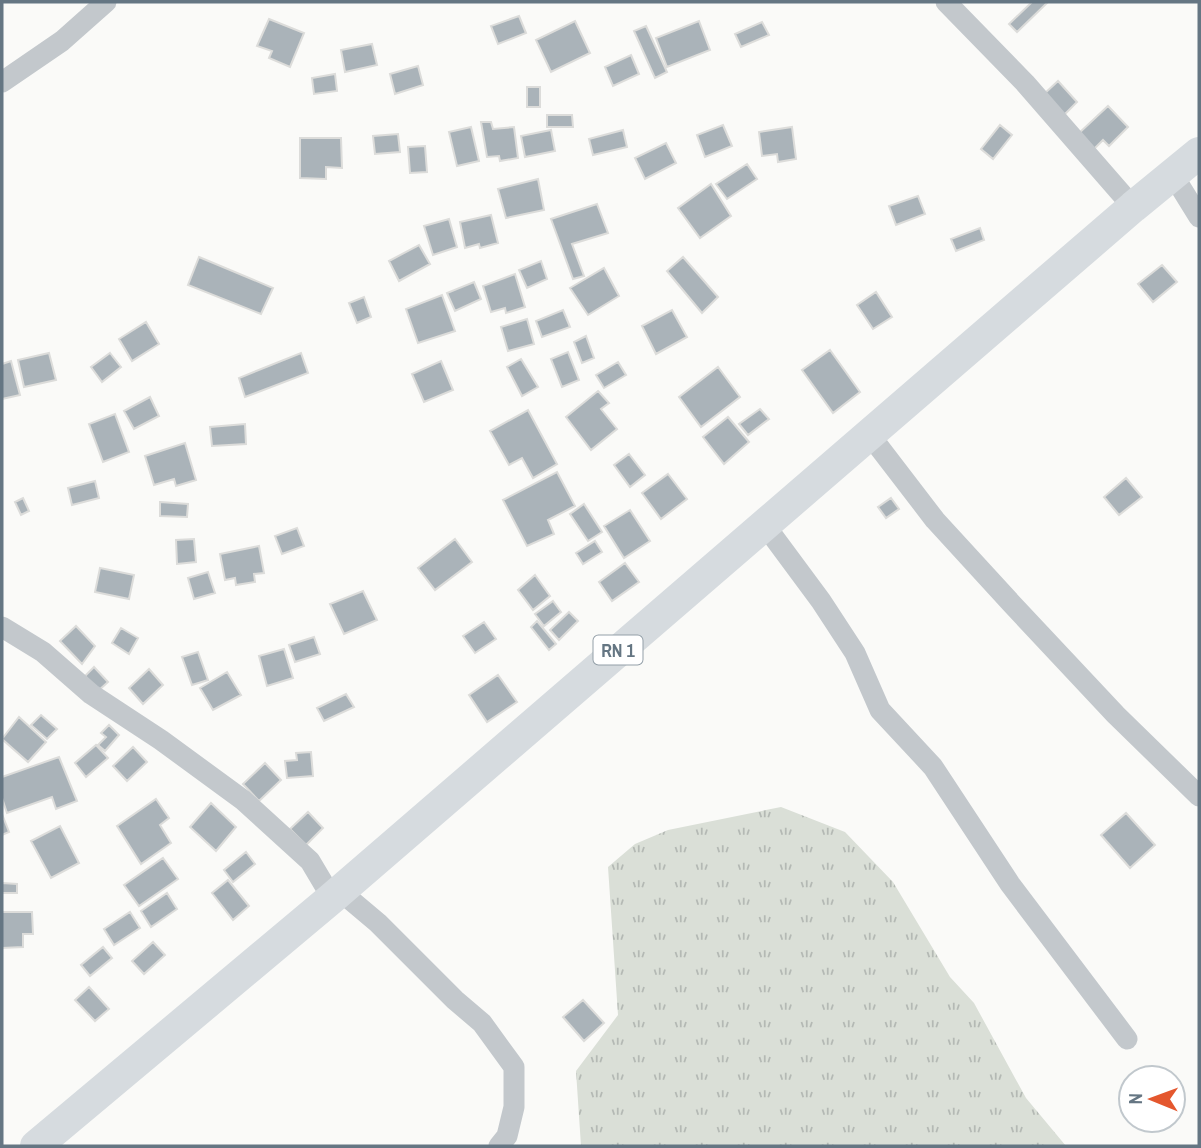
<svg xmlns="http://www.w3.org/2000/svg" width="1201" height="1148" font-family="'Archivo Narrow',sans-serif">
  <style>
    .grass { fill: url(#grass-tufts) }
    .building { fill: #aab3b9; stroke: #dcdcda; stroke-width: 2 }
    .lines { fill: none; stroke-linecap: round; stroke-linejoin: round }
    .minor { stroke: #c3c8cc; stroke-width: 21 }
    .primary { stroke: #d6dbdf; stroke-width: 32 }
    .labels { text-anchor: middle; dominant-baseline: central; stroke-width: 7; stroke-linejoin: round; paint-order: stroke }
    .shield { fill: #fff; stroke: #939fa8; stroke-width: 2 }
    .shield-label { font-size: 18px; font-weight: bold; fill: #657683 }
  </style>
  <defs>
    <pattern id="grass-tufts" width="24" height="20" patternUnits="userSpaceOnUse" patternTransform="scale(1.75)"><rect width="24" height="20" fill="#dadfd7"/><path d="M3 7l-1-3M5 7V3M7 7l1-3M15 17l-1-3M17 17v-4M19 17l1-3" fill="none" stroke="#b4b9b4"/></pattern>
  </defs>
  <rect width="100%" height="100%" fill="#fafaf8"/>
  <!-- grass -->
  <path class="grass" d="M 781,807 L 845,832 L 893,882 L 950,977 L 974,1003 L 1026,1098 L 1066,1146 L 581,1146 L 576,1071 L 618,1015 L 608,867 L 635,844 L 668,830 Z"/>
  <!-- building -->
  <path class="building" d="M 1032,2 L 1048,2 L 1017,32 L 1009,24 Z
    M 519,16 L 526,33 L 498,44 L 491,26 Z
    M 269,19 L 304,33 L 290,67 L 269,58 L 272,51 L 257,46 Z
    M 575,21 L 590,53 L 551,72 L 536,40 Z
    M 699,21 L 710,50 L 667,67 L 656,38 Z
    M 762,22 L 769,35 L 741,47 L 735,34 Z
    M 646,26 L 667,72 L 655,78 L 634,31 Z
    M 372,44 L 377,65 L 345,72 L 341,50 Z
    M 631,55 L 639,74 L 613,86 L 605,67 Z
    M 418,66 L 423,85 L 395,94 L 390,74 Z
    M 335,74 L 337,91 L 314,94 L 312,78 Z
    M 1058,81 L 1077,102 L 1063,116 L 1043,95 Z
    M 527,87 L 540,87 L 540,107 L 527,107 Z
    M 1108,106 L 1128,127 L 1109,146 L 1103,140 L 1093,150 L 1078,134 Z
    M 547,115 L 572,115 L 573,127 L 547,127 Z
    M 481,122 L 491,122 L 493,129 L 514,127 L 518,158 L 500,161 L 499,156 L 487,157 Z
    M 723,125 L 732,146 L 705,157 L 697,135 Z
    M 1000,125 L 1012,135 L 993,159 L 981,149 Z
    M 471,127 L 479,161 L 457,166 L 449,132 Z
    M 792,127 L 796,159 L 778,162 L 777,154 L 762,156 L 759,132 Z
    M 551,130 L 555,151 L 525,157 L 521,136 Z
    M 623,130 L 627,147 L 593,155 L 589,139 Z
    M 398,134 L 400,152 L 375,154 L 373,136 Z
    M 300,138 L 341,138 L 342,168 L 326,167 L 326,179 L 300,178 Z
    M 666,143 L 676,163 L 645,179 L 635,158 Z
    M 425,146 L 427,172 L 410,173 L 408,147 Z
    M 747,164 L 757,179 L 727,199 L 716,184 Z
    M 538,179 L 544,210 L 506,218 L 498,189 Z
    M 711,184 L 731,216 L 700,238 L 678,208 Z
    M 918,196 L 925,214 L 896,225 L 889,206 Z
    M 597,204 L 608,233 L 572,244 L 584,276 L 573,279 L 551,219 Z
    M 491,215 L 498,243 L 480,248 L 479,244 L 465,248 L 460,222 Z
    M 449,219 L 457,247 L 433,255 L 424,226 Z
    M 980,228 L 984,240 L 956,251 L 951,239 Z
    M 419,245 L 430,264 L 399,281 L 389,261 Z
    M 199,257 L 273,288 L 261,314 L 188,285 Z
    M 683,257 L 718,297 L 702,313 L 667,271 Z
    M 541,261 L 547,279 L 527,288 L 519,270 Z
    M 1162,265 L 1177,282 L 1153,302 L 1138,284 Z
    M 604,268 L 619,296 L 588,315 L 570,288 Z
    M 515,274 L 525,307 L 506,313 L 505,308 L 491,312 L 483,286 Z
    M 474,282 L 481,299 L 455,311 L 447,293 Z
    M 876,292 L 892,317 L 873,329 L 857,305 Z
    M 442,295 L 455,331 L 418,343 L 406,309 Z
    M 364,297 L 371,317 L 357,323 L 349,303 Z
    M 563,310 L 570,327 L 542,337 L 536,321 Z
    M 672,310 L 687,337 L 656,354 L 642,326 Z
    M 527,319 L 534,344 L 508,351 L 501,327 Z
    M 146,322 L 159,344 L 132,361 L 119,339 Z
    M 586,336 L 594,358 L 582,363 L 574,342 Z
    M 830,350 L 860,392 L 833,413 L 802,370 Z
    M 568,352 L 579,380 L 562,387 L 551,359 Z
    M 49,353 L 56,380 L 24,387 L 18,360 Z
    M 110,353 L 121,367 L 102,382 L 91,367 Z
    M 301,353 L 308,373 L 245,397 L 239,378 Z
    M 521,359 L 538,387 L 522,396 L 507,367 Z
    M 11,361 L 20,395 L 2,399 L 2,364 Z
    M 441,361 L 453,390 L 424,402 L 412,374 Z
    M 618,362 L 626,375 L 604,388 L 596,375 Z
    M 718,367 L 740,397 L 701,427 L 679,397 Z
    M 598,391 L 609,403 L 601,409 L 617,429 L 591,450 L 566,417 Z
    M 150,397 L 159,416 L 134,429 L 124,411 Z
    M 760,409 L 769,419 L 748,435 L 739,424 Z
    M 528,410 L 557,464 L 533,478 L 522,458 L 509,465 L 490,431 Z
    M 115,414 L 129,452 L 103,462 L 89,424 Z
    M 728,417 L 749,442 L 724,464 L 703,437 Z
    M 245,424 L 246,444 L 212,446 L 210,427 Z
    M 185,443 L 196,480 L 176,486 L 174,479 L 154,485 L 145,456 Z
    M 629,454 L 645,475 L 630,487 L 614,465 Z
    M 557,472 L 575,506 L 548,520 L 554,534 L 527,546 L 503,500 Z
    M 668,474 L 687,499 L 661,519 L 642,493 Z
    M 1126,478 L 1142,497 L 1119,515 L 1104,497 Z
    M 95,481 L 99,498 L 72,505 L 68,488 Z
    M 23,498 L 29,511 L 21,515 L 15,502 Z
    M 891,498 L 899,509 L 886,518 L 878,507 Z
    M 160,502 L 188,504 L 187,517 L 160,516 Z
    M 584,504 L 602,532 L 588,541 L 570,514 Z
    M 630,510 L 650,541 L 624,558 L 604,526 Z
    M 297,528 L 304,546 L 282,554 L 275,536 Z
    M 194,539 L 196,562 L 177,564 L 176,540 Z
    M 455,539 L 472,562 L 435,590 L 418,568 Z
    M 595,541 L 602,552 L 583,564 L 576,553 Z
    M 259,546 L 264,573 L 254,574 L 255,582 L 236,585 L 235,578 L 225,580 L 220,554 Z
    M 625,563 L 639,582 L 612,601 L 599,582 Z
    M 100,568 L 134,575 L 129,599 L 95,592 Z
    M 208,572 L 215,593 L 194,599 L 188,578 Z
    M 535,575 L 550,596 L 533,610 L 518,590 Z
    M 363,591 L 377,620 L 344,634 L 330,604 Z
    M 553,601 L 561,612 L 544,626 L 535,614 Z
    M 569,612 L 578,621 L 559,640 L 550,630 Z
    M 537,621 L 556,644 L 549,650 L 531,627 Z
    M 484,622 L 496,639 L 475,653 L 463,636 Z
    M 76,626 L 95,646 L 82,664 L 60,641 Z
    M 121,628 L 138,638 L 129,654 L 112,643 Z
    M 314,637 L 320,654 L 295,662 L 289,645 Z
    M 284,649 L 293,678 L 267,686 L 259,656 Z
    M 198,652 L 208,680 L 192,685 L 182,657 Z
    M 94,667 L 108,682 L 98,691 L 85,676 Z
    M 149,669 L 163,685 L 143,704 L 129,688 Z
    M 227,672 L 241,695 L 213,710 L 200,688 Z
    M 498,675 L 517,702 L 487,722 L 469,695 Z
    M 346,694 L 354,707 L 324,721 L 317,708 Z
    M 41,715 L 57,729 L 47,739 L 31,725 Z
    M 19,717 L 46,742 L 28,762 L 2,739 Z
    M 109,725 L 119,735 L 105,751 L 98,745 L 106,737 L 101,733 Z
    M 96,745 L 108,758 L 86,777 L 75,763 Z
    M 133,747 L 147,762 L 127,781 L 113,766 Z
    M 311,752 L 313,776 L 287,778 L 285,761 L 297,760 L 296,753 Z
    M 59,757 L 77,801 L 56,809 L 52,797 L 7,813 L 2,798 L 2,777 Z
    M 265,763 L 281,780 L 259,801 L 243,784 Z
    M 156,799 L 169,818 L 160,825 L 171,843 L 141,864 L 117,826 Z
    M 211,803 L 236,827 L 216,851 L 190,827 Z
    M 308,812 L 323,828 L 306,845 L 290,829 Z
    M 1126,813 L 1155,845 L 1130,868 L 1101,835 Z
    M 2,814 L 9,832 L 2,835 Z
    M 60,826 L 79,863 L 51,878 L 31,841 Z
    M 246,852 L 255,864 L 233,882 L 224,870 Z
    M 163,858 L 178,879 L 139,906 L 124,885 Z
    M 228,880 L 249,906 L 233,920 L 212,893 Z
    M 2,883 L 17,884 L 17,893 L 2,893 Z
    M 167,893 L 177,909 L 151,927 L 141,911 Z
    M 2,912 L 32,912 L 33,934 L 23,934 L 23,947 L 2,948 Z
    M 130,912 L 140,928 L 114,945 L 104,929 Z
    M 153,942 L 165,955 L 144,974 L 132,961 Z
    M 103,947 L 112,958 L 90,976 L 81,965 Z
    M 89,987 L 109,1009 L 95,1021 L 75,1000 Z
    M 583,1000 L 604,1023 L 584,1041 L 563,1017 Z"/>
  <g class="lines">
    <!-- minor -->
    <path class="minor" d="M 946,2 L 1025,83 L 1133,207
      M 2,82 L 62,41 L 106,2
      M 1173,175 L 1199,217
      M 869,434 L 935,520 L 1011,603 L 1116,715 L 1199,796
      M 764,524 L 821,601 L 855,653 L 880,710 L 933,767 L 1010,884 L 1127,1039
      M 2,627 L 43,652 L 91,694 L 161,740 L 243,800 L 310,861 L 332,898
      M 340,891 L 378,923 L 455,1000 L 482,1023 L 514,1067 L 514,1107 L 507,1136 L 499,1146"/>
    <!-- primary -->
    <path class="primary" d="M 36,1146 L 332,898 L 1133,207 L 1199,153"/>
  </g>
  <g class="labels">
    <!-- shield labels -->
    <rect class="shield" x="593.5" y="635.5" width="49" height="29" rx="5"/>
    <g class="shield-label">
      <text x="618" y="650">RN 1</text>
    </g>
  </g>
  <!-- border -->
  <rect width="1201" height="1148" fill="none" stroke="#657683" stroke-width="7"/>
  <!-- north arrow -->
  <g transform="translate(1152 1099) rotate(271)"><circle r="33" fill="#ffffff" stroke="#c1c8cd" stroke-width="2"/>
  <path d="M0-5L12 26L0 18L-12 26Z" fill="#e4572e"/>
  <text y="-10" font-size="19" font-weight="bold" text-anchor="middle" fill="#657683">N</text>
  </g>
</svg>
